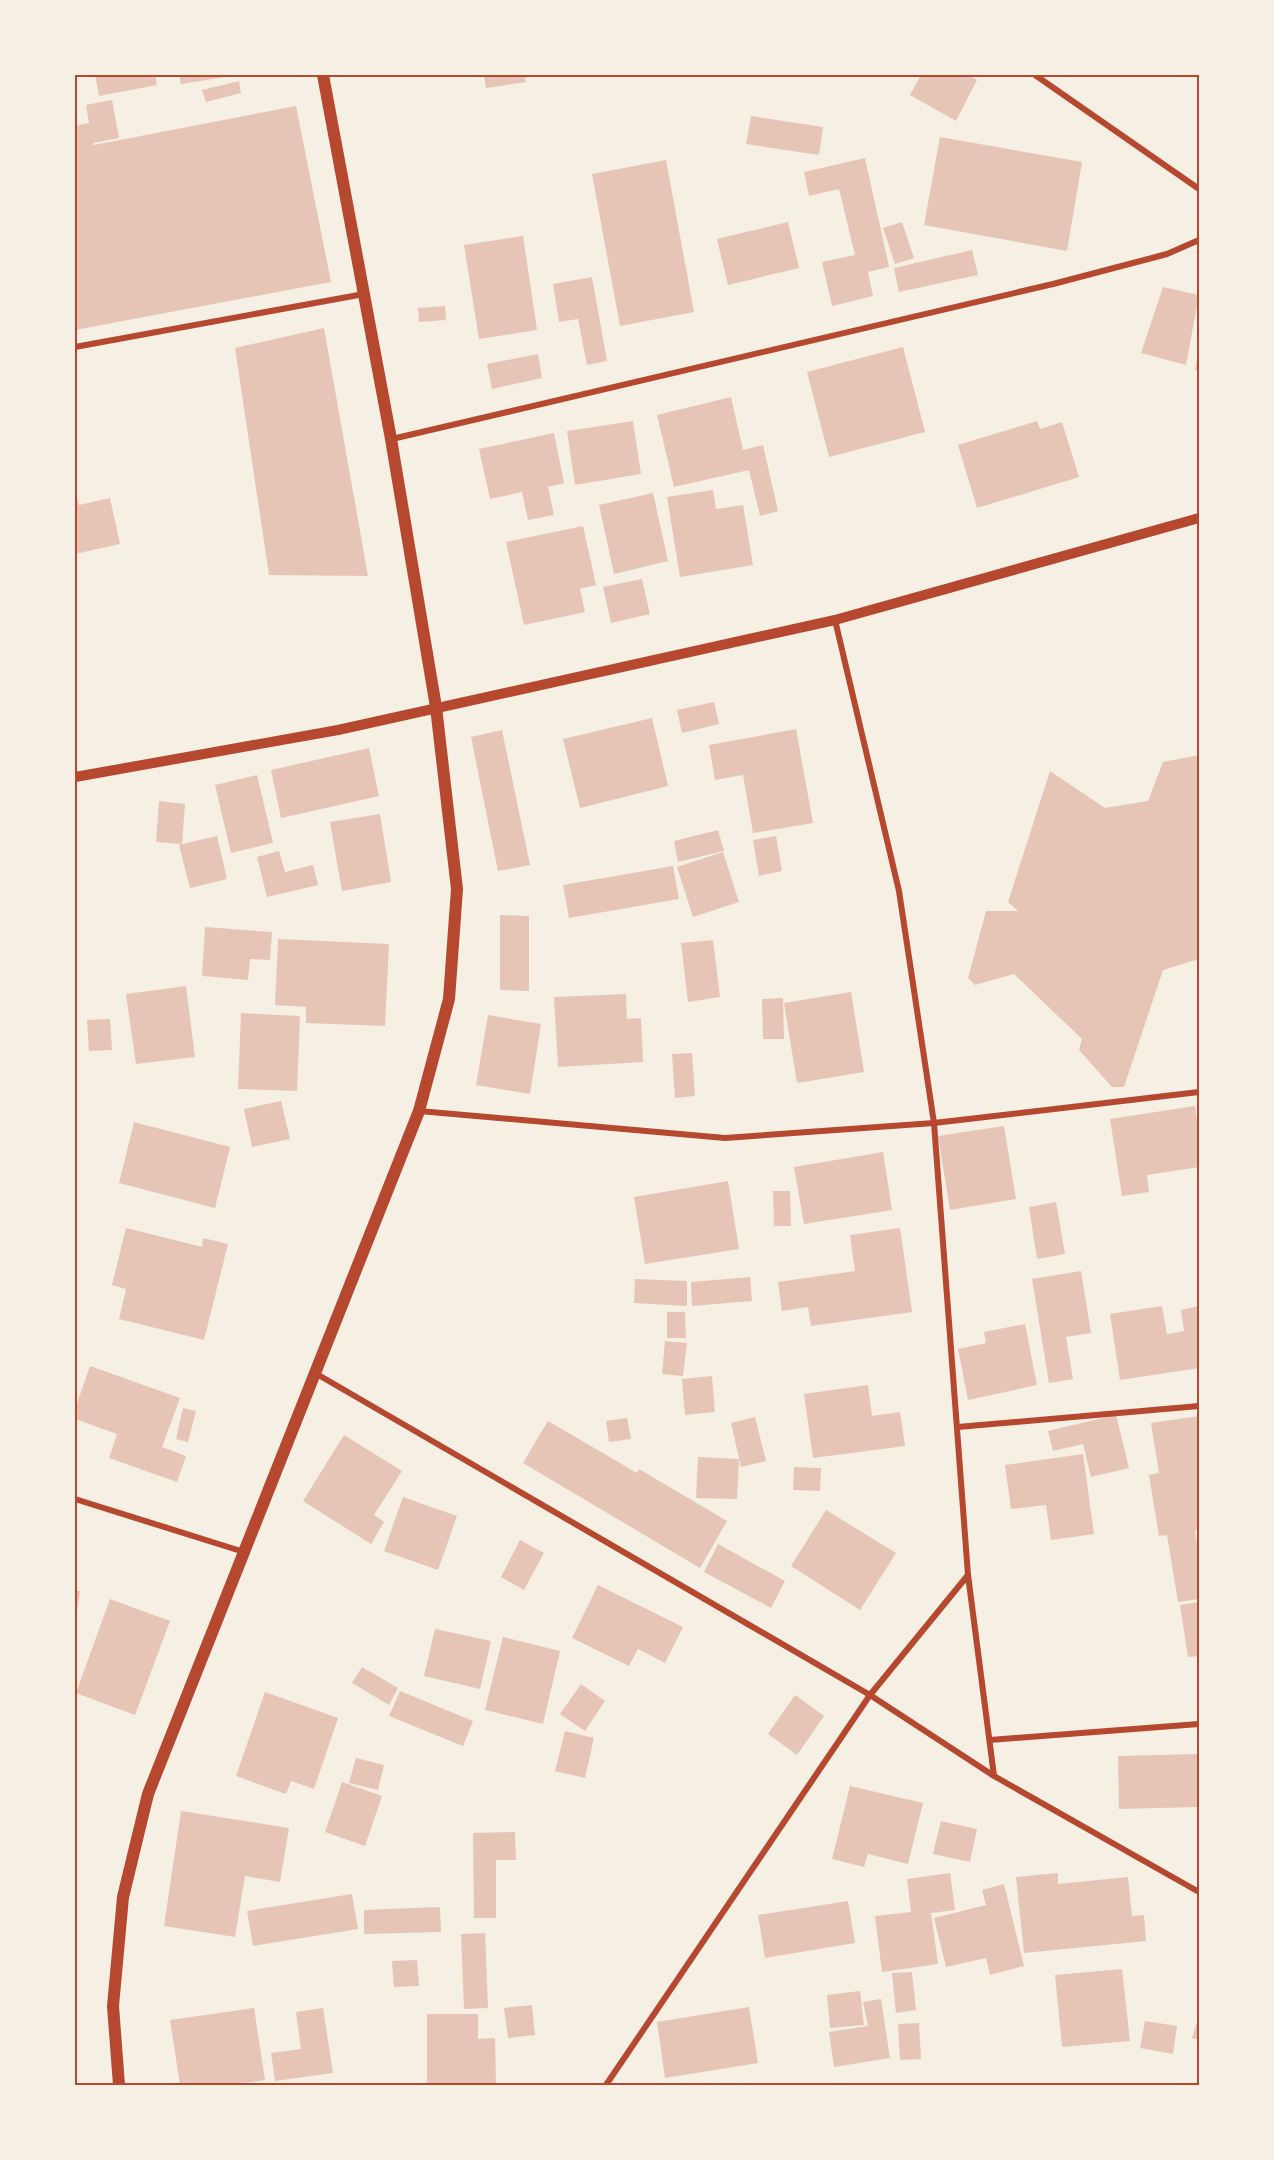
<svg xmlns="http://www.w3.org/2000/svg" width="1274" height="2160" font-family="Figtree,sans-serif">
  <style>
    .building { fill: #e6c5b7 }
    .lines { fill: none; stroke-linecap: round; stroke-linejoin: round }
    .minor { stroke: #b5482f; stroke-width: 6 }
    .tertiary { stroke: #b5482f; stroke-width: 10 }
    .secondary { stroke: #b5482f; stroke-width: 12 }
    .neatline { fill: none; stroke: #b5482f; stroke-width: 2 }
  </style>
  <rect width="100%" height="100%" fill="#f6efe4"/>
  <!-- building -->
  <path class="building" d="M 95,75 L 155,75 L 157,85 L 99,96 Z
    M 179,75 L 231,75 L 231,76 L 181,84 Z
    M 484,75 L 524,75 L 526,82 L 486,88 Z
    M 921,75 L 967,75 L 977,80 L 956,121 L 910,95 Z
    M 239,81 L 241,93 L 206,102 L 202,90 Z
    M 112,100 L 119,138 L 93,143 L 94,145 L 296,106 L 331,282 L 75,330 L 75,126 L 89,123 L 86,105 Z
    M 751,116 L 823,127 L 819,155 L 746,144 Z
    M 940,137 L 1082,162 L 1067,251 L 924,225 Z
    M 865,158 L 889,267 L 868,272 L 873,296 L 832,306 L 822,262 L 855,255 L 839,189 L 809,196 L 804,172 Z
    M 666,160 L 694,312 L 620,326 L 592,174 Z
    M 788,222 L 799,268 L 728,285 L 717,239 Z
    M 902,222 L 914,258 L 895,264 L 883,228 Z
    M 523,236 L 537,330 L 479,339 L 464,245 Z
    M 972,250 L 978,275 L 899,292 L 894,268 Z
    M 592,277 L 607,361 L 587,365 L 578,319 L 559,322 L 553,284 Z
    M 1163,287 L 1199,295 L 1186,365 L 1141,353 Z
    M 445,306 L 446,320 L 419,322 L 418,308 Z
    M 324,328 L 368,576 L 269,575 L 235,348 Z
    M 903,347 L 925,432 L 829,457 L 807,372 Z
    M 538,354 L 542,378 L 492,389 L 487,364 Z
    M 1198,354 L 1199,354 L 1199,370 L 1195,370 Z
    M 731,397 L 743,450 L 763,445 L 778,511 L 760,516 L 749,470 L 674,487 L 657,415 Z
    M 633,421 L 641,474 L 575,485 L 567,431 Z
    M 1037,421 L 1040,429 L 1062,422 L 1079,477 L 977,508 L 958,445 Z
    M 554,433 L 564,483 L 548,487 L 554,515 L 528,520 L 522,492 L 490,499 L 479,449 Z
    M 713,490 L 716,509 L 743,505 L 753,565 L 680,577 L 667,497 Z
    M 75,491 L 79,505 L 110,498 L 120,544 L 75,554 Z
    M 653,493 L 668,561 L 614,574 L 599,505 Z
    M 583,526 L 596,585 L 580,589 L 585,612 L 524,625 L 506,542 Z
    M 642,579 L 650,614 L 611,623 L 603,587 Z
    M 714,702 L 719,724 L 682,733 L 677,710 Z
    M 652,718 L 668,786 L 580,808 L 563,739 Z
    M 796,729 L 813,823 L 753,833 L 743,775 L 715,780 L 709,745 Z
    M 502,730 L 530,865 L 498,871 L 471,737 Z
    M 369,748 L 379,796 L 281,818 L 271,770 Z
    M 1199,755 L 1199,959 L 1163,970 L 1124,1087 L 1112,1087 L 1079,1050 L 1082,1039 L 1014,974 L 975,985 L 968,978 L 986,911 L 1018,911 L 1008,902 L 1050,771 L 1105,808 L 1148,801 L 1163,762 Z
    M 257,775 L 273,843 L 231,853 L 215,785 Z
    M 159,801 L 185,804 L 182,844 L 217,836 L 227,879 L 190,888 L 179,845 L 182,844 L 156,842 Z
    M 380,814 L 391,882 L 342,891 L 330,822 Z
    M 718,830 L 724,851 L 678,862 L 674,841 Z
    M 776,836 L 782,871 L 759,876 L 753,840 Z
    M 279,851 L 285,872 L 313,865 L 318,885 L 267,897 L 257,857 Z
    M 723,852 L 739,902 L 693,917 L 677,867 Z
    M 673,866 L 679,899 L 569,918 L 563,885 Z
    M 500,915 L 529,916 L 529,991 L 500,990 Z
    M 205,927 L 272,932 L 270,960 L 250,959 L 248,980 L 202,976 Z
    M 278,939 L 389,944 L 385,1026 L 306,1023 L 306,1007 L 275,1005 Z
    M 713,940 L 720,997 L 688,1002 L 681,943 Z
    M 186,986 L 195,1057 L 136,1064 L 126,994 Z
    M 851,992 L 864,1072 L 797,1083 L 784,1003 Z
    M 626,994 L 627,1019 L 641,1018 L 643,1062 L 558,1067 L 554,997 Z
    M 783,998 L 784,1039 L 763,1039 L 762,999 Z
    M 241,1013 L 300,1016 L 297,1091 L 238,1089 Z
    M 488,1015 L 541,1024 L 530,1094 L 476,1085 Z
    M 110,1019 L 112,1050 L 89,1051 L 87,1020 Z
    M 692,1053 L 695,1096 L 675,1098 L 672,1054 Z
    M 281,1101 L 290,1139 L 252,1147 L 244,1109 Z
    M 1195,1106 L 1199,1134 L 1199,1167 L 1147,1175 L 1149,1192 L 1122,1196 L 1110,1119 Z
    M 134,1122 L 230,1147 L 215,1208 L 119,1183 Z
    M 1004,1126 L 1016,1199 L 950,1210 L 938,1136 Z
    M 883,1152 L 892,1210 L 804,1224 L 794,1167 Z
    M 728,1181 L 739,1249 L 645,1264 L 634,1197 Z
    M 773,1191 L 790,1191 L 791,1226 L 774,1226 Z
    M 1056,1202 L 1065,1254 L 1037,1259 L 1029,1207 Z
    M 126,1228 L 202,1247 L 203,1238 L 228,1244 L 204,1340 L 119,1319 L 126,1289 L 112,1285 Z
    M 900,1228 L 912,1312 L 811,1326 L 808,1307 L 782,1311 L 778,1282 L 855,1271 L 850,1235 Z
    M 1081,1271 L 1091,1333 L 1066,1337 L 1073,1379 L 1049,1383 L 1032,1279 Z
    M 750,1277 L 752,1301 L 692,1306 L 691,1282 Z
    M 635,1279 L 687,1281 L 687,1306 L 634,1303 Z
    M 1162,1306 L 1167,1334 L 1184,1331 L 1181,1310 L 1199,1306 L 1199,1368 L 1120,1380 L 1110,1314 Z
    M 667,1312 L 685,1312 L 686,1338 L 667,1338 Z
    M 1025,1324 L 1037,1385 L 968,1400 L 958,1349 L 986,1343 L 984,1332 Z
    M 665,1341 L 687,1343 L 683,1376 L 662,1374 Z
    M 90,1366 L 180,1398 L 162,1447 L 186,1456 L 177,1482 L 109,1458 L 117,1434 L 75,1419 L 75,1409 Z
    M 712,1376 L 715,1412 L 685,1415 L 682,1379 Z
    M 868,1385 L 872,1416 L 900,1412 L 905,1446 L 813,1458 L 804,1394 Z
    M 183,1408 L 196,1411 L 188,1442 L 176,1439 Z
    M 1116,1415 L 1129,1468 L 1091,1477 L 1083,1444 L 1053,1451 L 1048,1431 Z
    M 1199,1416 L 1199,1530 L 1195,1530 L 1199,1556 L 1199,1599 L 1178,1602 L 1167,1535 L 1159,1536 L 1149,1475 L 1159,1473 L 1151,1423 Z
    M 755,1417 L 766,1461 L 741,1467 L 731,1423 Z
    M 627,1418 L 631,1439 L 609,1442 L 606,1421 Z
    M 548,1421 L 637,1473 L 639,1469 L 727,1521 L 700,1568 L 523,1463 Z
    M 344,1435 L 402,1471 L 374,1515 L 384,1522 L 371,1544 L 303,1501 Z
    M 1083,1454 L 1094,1534 L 1051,1540 L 1046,1505 L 1011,1509 L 1005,1465 Z
    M 698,1457 L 739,1459 L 737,1499 L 696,1498 Z
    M 794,1467 L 821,1468 L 820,1491 L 793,1490 Z
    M 403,1497 L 457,1516 L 438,1570 L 384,1551 Z
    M 826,1510 L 896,1553 L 860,1610 L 791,1566 Z
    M 520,1540 L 544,1553 L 524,1590 L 501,1577 Z
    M 718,1544 L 785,1581 L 771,1608 L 704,1572 Z
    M 598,1585 L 683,1627 L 665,1663 L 638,1649 L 629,1666 L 572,1638 Z
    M 75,1591 L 80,1591 L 76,1620 L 75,1620 Z
    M 110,1599 L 170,1621 L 135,1715 L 76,1693 Z
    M 1199,1602 L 1199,1656 L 1188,1657 L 1180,1605 Z
    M 435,1629 L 491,1641 L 480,1689 L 424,1676 Z
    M 503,1637 L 560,1651 L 543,1724 L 485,1710 Z
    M 362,1667 L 398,1688 L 389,1705 L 352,1683 Z
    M 581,1684 L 605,1701 L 585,1731 L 560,1714 Z
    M 400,1691 L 473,1721 L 463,1746 L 389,1716 Z
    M 265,1692 L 338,1718 L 314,1789 L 291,1781 L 286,1794 L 236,1776 Z
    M 795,1695 L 824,1716 L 797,1755 L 768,1734 Z
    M 565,1731 L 594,1738 L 585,1778 L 555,1771 Z
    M 1199,1754 L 1199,1807 L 1119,1809 L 1118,1756 Z
    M 356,1758 L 384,1765 L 378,1790 L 349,1783 Z
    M 342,1782 L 382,1796 L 365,1846 L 325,1832 Z
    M 850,1786 L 923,1803 L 908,1864 L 868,1854 L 864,1867 L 832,1859 Z
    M 181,1811 L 289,1828 L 280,1882 L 245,1876 L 235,1937 L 164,1926 Z
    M 941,1821 L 977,1829 L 970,1862 L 933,1854 Z
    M 515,1832 L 516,1860 L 496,1860 L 496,1918 L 474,1918 L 473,1833 Z
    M 950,1873 L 955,1910 L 931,1913 L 938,1964 L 882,1972 L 875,1916 L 911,1912 L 907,1879 Z
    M 1058,1873 L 1058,1884 L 1128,1877 L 1132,1916 L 1144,1915 L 1146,1941 L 1024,1953 L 1016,1877 Z
    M 1004,1884 L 1024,1966 L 990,1975 L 986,1958 L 946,1967 L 934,1918 L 986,1905 L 982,1890 Z
    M 352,1894 L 358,1929 L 253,1946 L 247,1911 Z
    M 848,1901 L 855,1943 L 765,1958 L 758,1915 Z
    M 440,1907 L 441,1932 L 364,1934 L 364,1910 Z
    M 485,1933 L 488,2008 L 464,2009 L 461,1934 Z
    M 417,1960 L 419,1986 L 394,1987 L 392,1961 Z
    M 1122,1969 L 1130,2041 L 1062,2047 L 1055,1975 Z
    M 912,1972 L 916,2010 L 896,2013 L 892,1973 Z
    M 860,1991 L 864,2025 L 830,2028 L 827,1995 Z
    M 881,1999 L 890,2058 L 834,2067 L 829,2032 L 868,2026 L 863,2002 Z
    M 532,2005 L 535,2035 L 508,2038 L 504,2008 Z
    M 749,2007 L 758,2063 L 665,2078 L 657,2022 Z
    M 254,2008 L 265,2080 L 230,2085 L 180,2085 L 170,2020 Z
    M 323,2008 L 333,2073 L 275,2081 L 271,2053 L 301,2049 L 296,2012 Z
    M 427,2014 L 478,2014 L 478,2039 L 495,2038 L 496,2085 L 427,2085 Z
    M 1199,2015 L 1199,2040 L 1192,2038 Z
    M 1145,2021 L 1177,2026 L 1173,2054 L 1140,2048 Z
    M 919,2023 L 921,2059 L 900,2060 L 898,2024 Z"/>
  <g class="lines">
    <!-- minor -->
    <path class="minor" d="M 1035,75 L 1199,189
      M 75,347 L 364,294
      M 392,439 L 1053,284 L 1167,254 L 1199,240
      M 835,620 L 899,891 L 934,1123 L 968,1575 L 994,1776
      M 419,1111 L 725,1138 L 934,1123 L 1199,1092
      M 315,1373 L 870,1695 L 994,1776 L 1199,1892
      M 958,1427 L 1199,1406
      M 75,1499 L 244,1552
      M 990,1740 L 1199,1724
      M 606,2085 L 870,1695 L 968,1575"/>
    <!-- tertiary -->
    <path class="tertiary" d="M 75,777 L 338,730 L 835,620 L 1199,518"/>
    <!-- secondary -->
    <path class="secondary" d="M 119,2085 L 113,2006 L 123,1897 L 148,1794 L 419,1111 L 449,999 L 457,889 L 436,707 L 391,439 L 323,75"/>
  </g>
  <!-- border -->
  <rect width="1274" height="2160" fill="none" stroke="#f6efe4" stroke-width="153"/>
  <rect x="76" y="76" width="1122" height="2008" class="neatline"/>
</svg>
